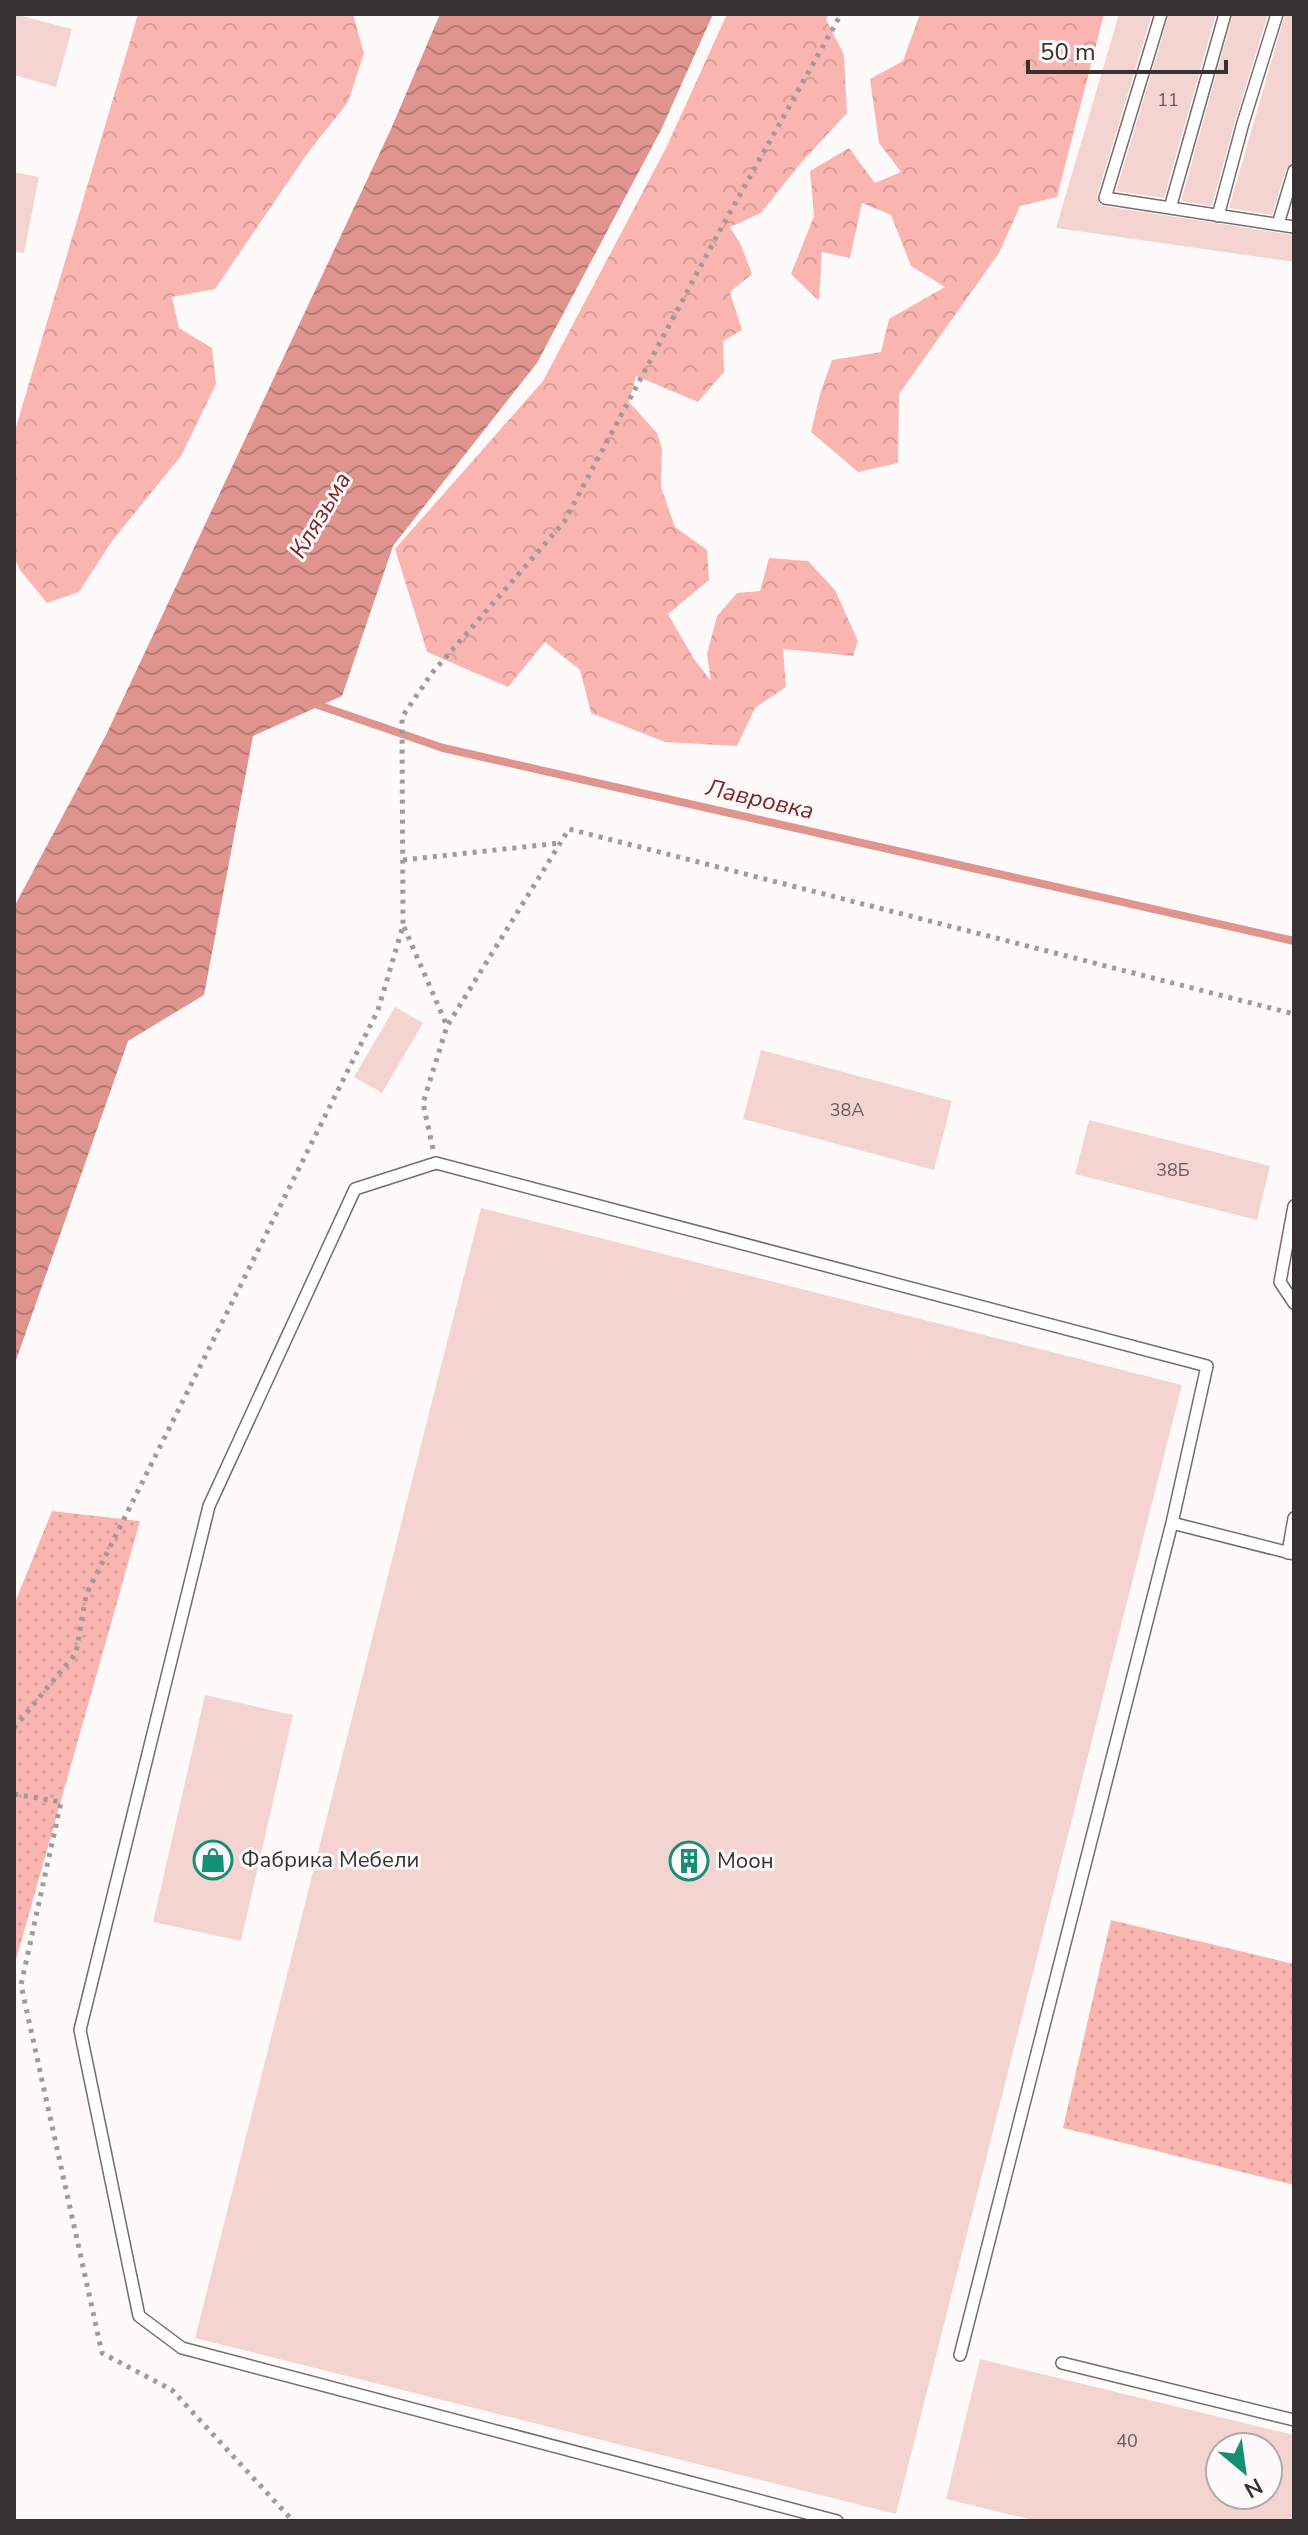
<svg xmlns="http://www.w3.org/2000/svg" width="1308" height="2535" font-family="'Nunito Sans',sans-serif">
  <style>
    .grass { fill: url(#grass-dots) }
    .forest { fill: url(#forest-crowns) }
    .water { fill: url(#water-waves) }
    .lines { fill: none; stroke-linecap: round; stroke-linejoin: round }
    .stream { stroke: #df9490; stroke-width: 8 }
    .building { fill: #f4d4d1; fill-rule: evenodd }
    .service-casing { stroke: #756c6c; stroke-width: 14 }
    .path { stroke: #9f9b9b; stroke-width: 5; stroke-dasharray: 4 6; stroke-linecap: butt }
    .service { stroke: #fff; stroke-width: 11 }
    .labels { text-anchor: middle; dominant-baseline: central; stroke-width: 6; stroke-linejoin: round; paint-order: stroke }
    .number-label { font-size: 18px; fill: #665a5a }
    .poi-label { font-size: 22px; fill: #363232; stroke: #fefaf9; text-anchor: start }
    .water-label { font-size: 24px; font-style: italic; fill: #7d2528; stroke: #fefaf9 }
  </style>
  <defs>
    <pattern id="grass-dots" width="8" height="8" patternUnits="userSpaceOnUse" patternTransform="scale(2)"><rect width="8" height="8" fill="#fbb5b1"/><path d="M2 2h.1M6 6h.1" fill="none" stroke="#d89c99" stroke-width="1.8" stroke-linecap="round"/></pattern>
    <pattern id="forest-crowns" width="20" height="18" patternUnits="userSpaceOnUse" patternTransform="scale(2)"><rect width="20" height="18" fill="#fbb5b1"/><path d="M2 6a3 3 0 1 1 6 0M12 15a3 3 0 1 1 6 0" fill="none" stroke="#d89c99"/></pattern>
    <pattern id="water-waves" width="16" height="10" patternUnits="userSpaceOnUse" patternTransform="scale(2)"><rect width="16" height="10" fill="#df9490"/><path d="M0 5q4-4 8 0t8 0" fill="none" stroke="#b67976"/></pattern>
  </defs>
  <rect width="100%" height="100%" fill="#fefaf9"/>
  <!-- grass -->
  <path class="grass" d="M 52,1511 L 140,1521 L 14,1967 L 14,1605 Z
    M 1111,1920 L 1294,1964 L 1294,2185 L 1063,2128 Z"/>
  <!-- forest -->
  <path class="forest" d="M 138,14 L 353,14 L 364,53 L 348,102 L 307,154 L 215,289 L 172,297 L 179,328 L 212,348 L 216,384 L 181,456 L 112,541 L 79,592 L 47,603 L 20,570 L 14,557 L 14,434 Z
    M 727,14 L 829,14 L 826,19 L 844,55 L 847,113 L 800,164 L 761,213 L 730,227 L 741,245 L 752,274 L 730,292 L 742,330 L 723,341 L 724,372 L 698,402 L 636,376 L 629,402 L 657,433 L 662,448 L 661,487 L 675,527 L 707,550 L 709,580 L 668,614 L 694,659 L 711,681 L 707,654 L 717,616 L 737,593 L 760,591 L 769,558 L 808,561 L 835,590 L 858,641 L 853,656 L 783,649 L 786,687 L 755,708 L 737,746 L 665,742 L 591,713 L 580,670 L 545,642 L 508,687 L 427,652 L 395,549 L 543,381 L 666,148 Z
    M 920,14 L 1104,14 L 1057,197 L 1020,206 L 999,253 L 899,394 L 898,463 L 858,472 L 811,432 L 820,394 L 832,360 L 881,352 L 889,319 L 945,287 L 911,266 L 891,215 L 862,203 L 850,258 L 822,252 L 819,301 L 791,274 L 814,216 L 810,171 L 849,148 L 875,183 L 901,172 L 879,143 L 870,79 L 903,61 Z"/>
  <!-- water -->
  <path class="water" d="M 440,14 L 713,14 L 661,130 L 537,363 L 393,546 L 342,696 L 253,736 L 204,995 L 128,1041 L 14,1366 L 14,907 L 106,735 L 391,129 Z"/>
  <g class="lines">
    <!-- stream -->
    <path class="stream" d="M 312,703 L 443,748 L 1294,941"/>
  </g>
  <!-- building -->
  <path class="building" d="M 14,14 L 72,29 L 56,87 L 14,75 Z
    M 1119,14 L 1152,14 L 1097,196 L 1099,204 L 1104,206 L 1294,235 L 1294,262 L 1056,228 Z
    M 1169,14 L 1216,14 L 1164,198 L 1116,191 Z
    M 1233,14 L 1268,14 L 1235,121 L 1212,206 L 1181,201 Z
    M 1285,14 L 1294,14 L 1294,163 L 1286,169 L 1272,215 L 1229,208 Z
    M 14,172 L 39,177 L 24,253 L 14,252 Z
    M 395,1007 L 423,1023 L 382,1093 L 354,1077 Z
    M 761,1050 L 952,1101 L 934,1170 L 743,1119 Z
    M 1089,1120 L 1270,1166 L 1257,1220 L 1075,1174 Z
    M 481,1208 L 1182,1385 L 896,2514 L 195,2338 Z
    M 205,1695 L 293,1715 L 241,1941 L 153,1922 Z
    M 980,2359 L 1294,2435 L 1294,2521 L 1037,2521 L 946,2499 ZM 1220,2447 L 1268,2447 L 1268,2495 L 1220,2495 Z"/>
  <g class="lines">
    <!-- service casing -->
    <g class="service-casing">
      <path id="service" d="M 1161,14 L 1105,198 L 1294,227
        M 1170,208 L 1225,14
        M 1218,216 L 1243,123 L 1277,14
        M 1278,224 L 1294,171
        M 1294,1206 L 1280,1282 L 1294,1303
        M 1288,1553 L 1294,1518
        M 960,2355 L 1172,1523
        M 1062,2363 L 1294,2420
        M 837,2521 L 182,2348 L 139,2316 L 80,2030 L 209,1506 L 355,1189 L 436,1163 L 1207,1366 L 1172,1523 L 1294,1554"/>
    </g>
    <!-- path -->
    <path class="path" d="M 403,860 L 560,843
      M 404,927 L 447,1026
      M 433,1149 L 423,1103 L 447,1026 L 569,829 L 1294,1014
      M 14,1728 L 76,1653 L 86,1595 L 378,1010 L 403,926 L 402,717 L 432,673 L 564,522 L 719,232 L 841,14
      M 14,1794 L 61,1802 L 21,1985 L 102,2353 L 172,2390 L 293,2521"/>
    <!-- service -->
    <use href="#service" class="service"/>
  </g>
  <!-- icons -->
  <defs>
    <g id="shop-ring" transform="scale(2)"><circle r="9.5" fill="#fefaf9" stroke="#169075" stroke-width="1.5"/><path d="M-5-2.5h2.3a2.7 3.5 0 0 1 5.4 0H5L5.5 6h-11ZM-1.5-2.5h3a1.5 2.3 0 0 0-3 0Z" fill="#169075"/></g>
    <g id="building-ring" transform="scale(2)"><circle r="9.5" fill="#fefaf9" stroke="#169075" stroke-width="1.5"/><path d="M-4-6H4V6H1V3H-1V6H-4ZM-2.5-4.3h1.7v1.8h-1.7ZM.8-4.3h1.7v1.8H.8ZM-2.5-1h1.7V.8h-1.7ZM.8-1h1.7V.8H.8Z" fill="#169075"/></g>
  </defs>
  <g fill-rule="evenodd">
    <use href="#shop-ring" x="213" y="1860"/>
    <use href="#building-ring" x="689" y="1861"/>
  </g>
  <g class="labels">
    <!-- number labels -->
    <g class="number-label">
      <text x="1168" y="100">11</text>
      <text x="847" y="1110">38А</text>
      <text x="1173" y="1170">38Б</text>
      <text x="1127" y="2441">40</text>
    </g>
    <!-- poi labels -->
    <g class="poi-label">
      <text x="241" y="1860">Фабрика Мебели</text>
      <text x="717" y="1861">Моон</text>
    </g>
    <!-- water labels -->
    <g class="water-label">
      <text transform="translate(320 515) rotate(-59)">Клязьма</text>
      <text transform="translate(760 799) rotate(13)">Лавровка</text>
    </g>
  </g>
  <!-- border -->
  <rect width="1308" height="2535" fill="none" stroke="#363232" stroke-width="32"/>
  <!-- north arrow -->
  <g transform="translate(1244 2471) rotate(151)"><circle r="38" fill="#fefaf9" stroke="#aeaaa9" stroke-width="2"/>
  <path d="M0-6L14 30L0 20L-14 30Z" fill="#169075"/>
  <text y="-12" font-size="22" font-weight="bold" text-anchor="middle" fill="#363232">N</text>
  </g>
  <!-- scale -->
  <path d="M1028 60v12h198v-12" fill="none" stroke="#363232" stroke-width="4"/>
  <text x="1040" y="60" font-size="24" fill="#363232" stroke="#fefaf9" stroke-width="6" paint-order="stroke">50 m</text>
</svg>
